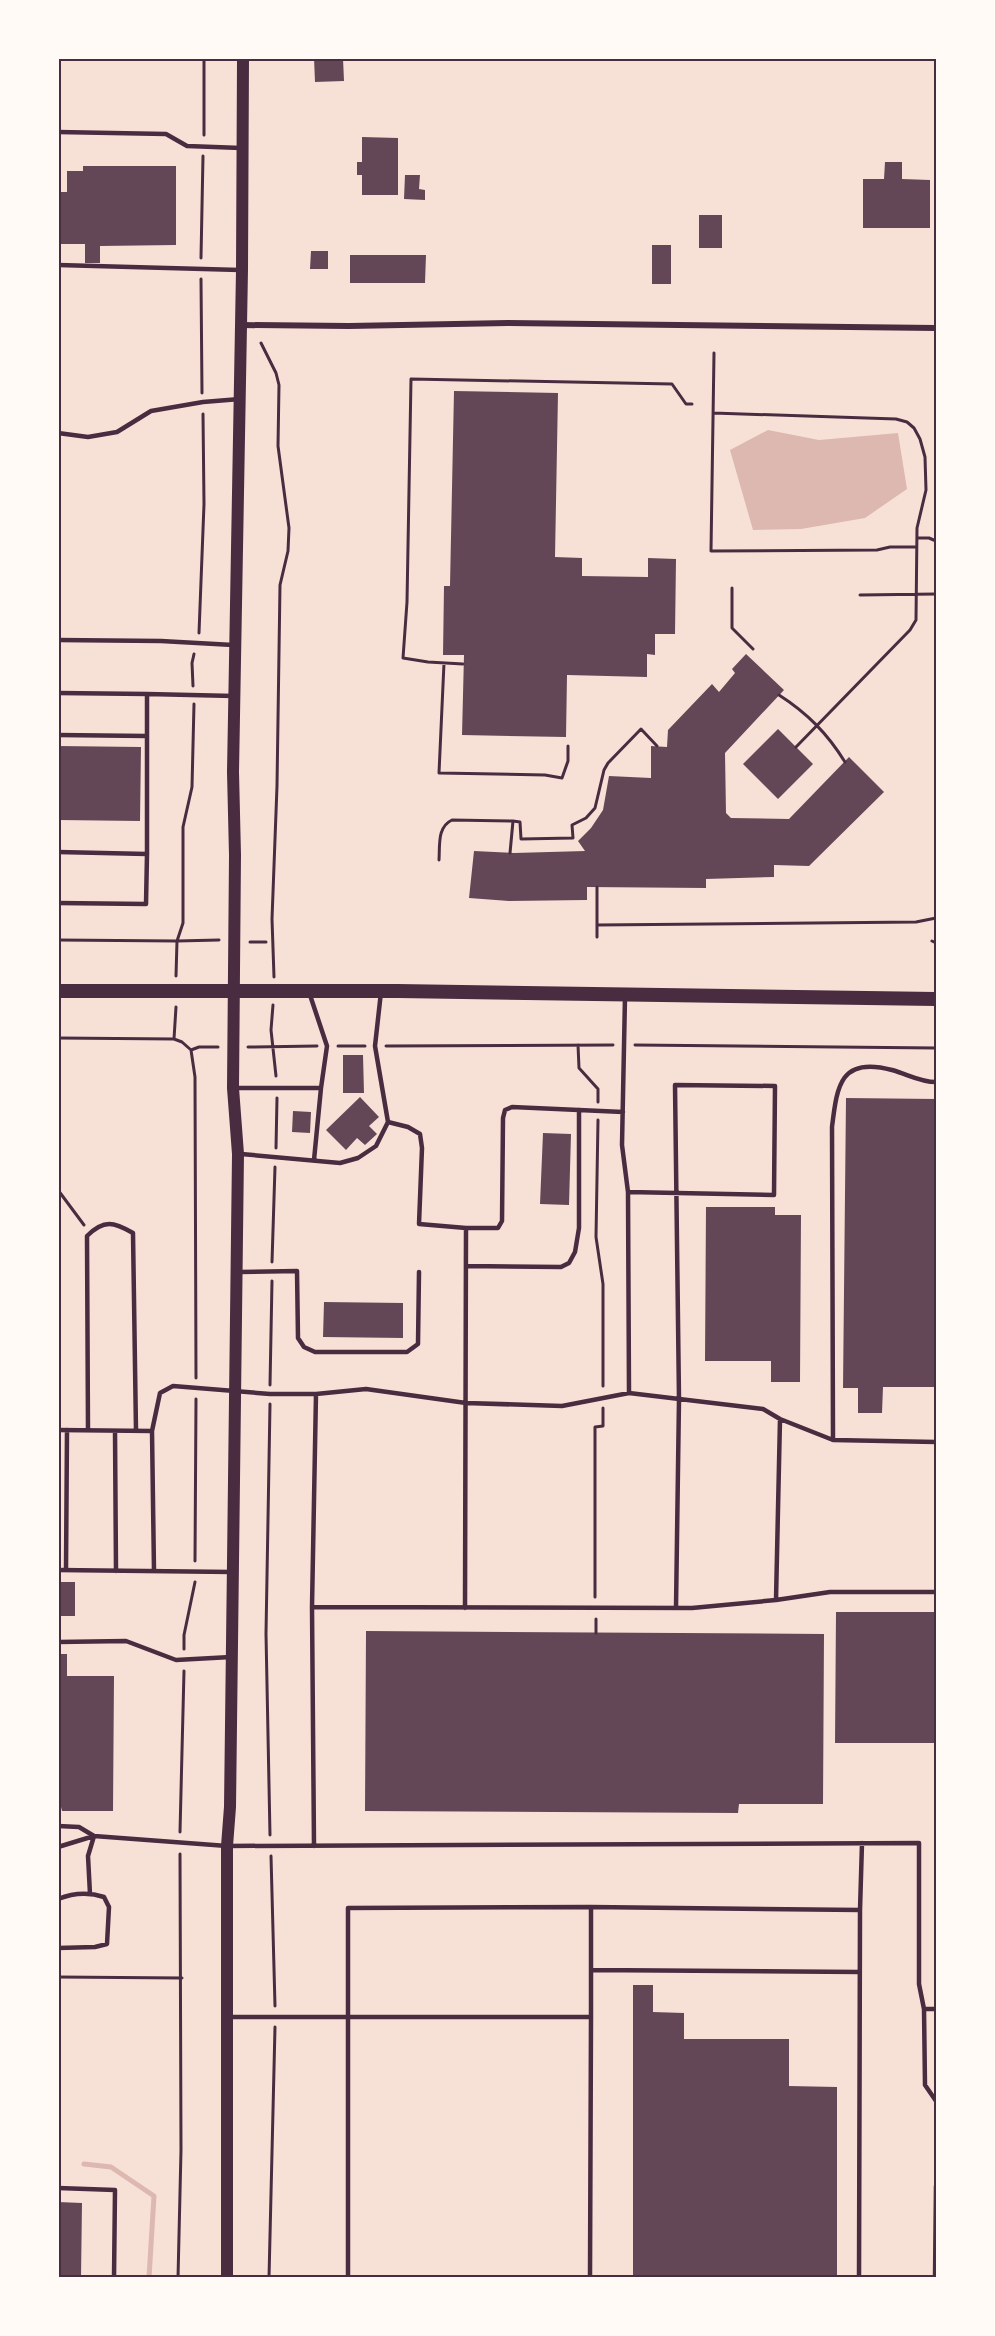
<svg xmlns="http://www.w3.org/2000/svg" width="995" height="2336" font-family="'IBM Plex Sans',sans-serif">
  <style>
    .water { fill: #dcb8b0 }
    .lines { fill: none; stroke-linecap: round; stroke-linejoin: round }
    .stream { stroke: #dcb8b0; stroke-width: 5 }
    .building { fill: #644757 }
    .path { stroke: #4a2c40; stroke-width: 3 }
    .service { stroke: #4a2c40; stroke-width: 4.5 }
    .minor { stroke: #4a2c40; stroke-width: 6 }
    .secondary { stroke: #4a2c40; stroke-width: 12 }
    .primary { stroke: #4a2c40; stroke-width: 14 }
    .neatline { fill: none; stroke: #4a2c40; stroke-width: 2 }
  </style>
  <rect width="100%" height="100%" fill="#f7e1d7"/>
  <!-- water -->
  <path class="water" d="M 768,430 L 819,440 L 898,433 L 907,489 L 865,518 L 801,529 L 753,530 L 730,450 Z"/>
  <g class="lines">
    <!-- stream -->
    <path class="stream" d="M 84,2164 L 111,2167 L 154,2196 L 149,2278"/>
  </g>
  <!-- building -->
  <path class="building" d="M 314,58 L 343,58 L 344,81 L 315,82 Z
    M 362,137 L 398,138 L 398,195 L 362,195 L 362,175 L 357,175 L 357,162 L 362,162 Z
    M 885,162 L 902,162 L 902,179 L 930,180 L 930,228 L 863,228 L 863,179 L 884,179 Z
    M 83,166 L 176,166 L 176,245 L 100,246 L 100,263 L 85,263 L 85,244 L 60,244 L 60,192 L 67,192 L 67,171 L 83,171 Z
    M 405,175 L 420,175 L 419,189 L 425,190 L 425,200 L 404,199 Z
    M 699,215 L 722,215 L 722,248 L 699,248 Z
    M 652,245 L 671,245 L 671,284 L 652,284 Z
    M 311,251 L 328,251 L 328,269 L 310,269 Z
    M 350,255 L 426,255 L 425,283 L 350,283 Z
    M 454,391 L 558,393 L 555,557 L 582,558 L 582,576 L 648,577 L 648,558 L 676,559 L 675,634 L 655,634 L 655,655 L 647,654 L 647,677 L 567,675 L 566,737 L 462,735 L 464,655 L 443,655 L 444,586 L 450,586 Z
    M 746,654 L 784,690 L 725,753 L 726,813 L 731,818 L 789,819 L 849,757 L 884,792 L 809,866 L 774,865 L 774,877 L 706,879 L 706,888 L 587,887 L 587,900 L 509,901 L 469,898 L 474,851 L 514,853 L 585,851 L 578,841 L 591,828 L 603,810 L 609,776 L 651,778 L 651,746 L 667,747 L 668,730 L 712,684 L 719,692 L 735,673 L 732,669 Z
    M 778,729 L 813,764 L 778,799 L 743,764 Z
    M 58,746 L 141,747 L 140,821 L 58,820 Z
    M 343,1055 L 363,1055 L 364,1093 L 343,1093 Z
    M 360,1097 L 379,1117 L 369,1126 L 377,1134 L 365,1145 L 357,1138 L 346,1150 L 326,1130 Z
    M 846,1098 L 936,1099 L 936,1387 L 883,1387 L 882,1413 L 858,1413 L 858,1388 L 843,1388 Z
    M 293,1111 L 311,1112 L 310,1133 L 292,1132 Z
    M 543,1133 L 571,1134 L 569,1205 L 540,1204 Z
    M 706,1207 L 775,1207 L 775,1215 L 801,1215 L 800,1382 L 771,1382 L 771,1361 L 705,1361 Z
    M 324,1302 L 403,1303 L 403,1338 L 323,1337 Z
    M 58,1582 L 75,1582 L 75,1616 L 58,1616 Z
    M 836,1612 L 936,1612 L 936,1743 L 835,1743 Z
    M 366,1631 L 824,1634 L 823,1804 L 739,1804 L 738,1813 L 365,1811 Z
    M 58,1654 L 67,1654 L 67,1676 L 114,1676 L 113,1811 L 62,1811 L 61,1807 L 58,1807 Z
    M 633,1985 L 653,1985 L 653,2012 L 684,2013 L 684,2039 L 789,2039 L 789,2086 L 837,2087 L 837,2278 L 633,2278 Z
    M 58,2202 L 82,2203 L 81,2278 L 58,2278 Z"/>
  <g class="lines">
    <!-- path -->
    <path class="path" d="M 204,135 L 204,58
      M 201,258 L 203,156
      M 201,279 L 202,393
      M 261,343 L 276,373 L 279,385 L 278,446 L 289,528 L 288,551 L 280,585 L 277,786 L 272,919 L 274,977
      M 714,353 L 711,551 L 877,550 L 890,547 L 916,547
      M 713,413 L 896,419 L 907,422 L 914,428 L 920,439 L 925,457 L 926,490 L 917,528 L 916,620 L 910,630 L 796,747
      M 917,538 L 929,538 L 936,541
      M 732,588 L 732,628 L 753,649
      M 860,595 L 936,594
      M 199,633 L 204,504 L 203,414
      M 444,663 L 439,773 L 545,775 L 562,778 L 568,761 L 568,746
      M 463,664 L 428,662 L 403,658 L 407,602 L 411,379 L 672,384 L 686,404 L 692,404
      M 193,686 L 192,663 L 194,654
      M 779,695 C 807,713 827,733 845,762
      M 513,821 L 520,822 L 521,839 L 573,838 L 572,825 L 586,818 L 595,808 L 604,770 L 608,763 L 641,729 L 657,746
      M 439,860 C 440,845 437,827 452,820 L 513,821 L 510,853
      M 597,887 L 597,925 L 916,922 L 936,918
      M 597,925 L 597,937
      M 58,940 L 177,941 L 183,923 L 183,827 L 192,787 L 194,704
      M 932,941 L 936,943
      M 250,942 L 266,942
      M 176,976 L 177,941 L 219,940
      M 273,1005 L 271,1030 L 276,1076
      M 58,1038 L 174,1039 L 182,1042 L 191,1050 L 199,1047 L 218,1047
      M 174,1039 L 176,1007
      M 578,1045 L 579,1068 L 598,1089 L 598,1102
      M 635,1045 L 936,1048
      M 338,1046 L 365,1046
      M 386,1046 L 613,1045
      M 248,1047 L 317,1046
      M 191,1050 L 195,1077 L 196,1378
      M 598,1120 L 596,1237 L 603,1284 L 603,1386
      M 276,1148 L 277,1098
      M 58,1190 L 84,1225
      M 272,1262 L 275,1167
      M 270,1385 L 272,1281
      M 270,1404 L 266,1634 L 270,1835
      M 195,1561 L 196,1399
      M 595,1597 L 595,1427 L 603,1426 L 603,1408
      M 596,1619 L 596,1633
      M 184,1649 L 184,1635 L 195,1582
      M 180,1832 L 184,1671
      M 271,1856 L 275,2006
      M 58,1977 L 182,1978
      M 178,2278 L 181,2150 L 180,1854
      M 269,2278 L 275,2027"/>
    <!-- service -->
    <path class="service" d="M 58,132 L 166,134 L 187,146 L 241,148
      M 58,265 L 240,270
      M 58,433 L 88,437 L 117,432 L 151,411 L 203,402 L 240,399
      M 58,640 L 161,641 L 233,645
      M 58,693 L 147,694
      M 58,735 L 147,736
      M 58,852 L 147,854 L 147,694 L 234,696
      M 58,903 L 146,904 L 147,854
      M 309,992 L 327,1046 L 321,1088
      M 625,997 L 622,1145 L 628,1192 L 629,1393
      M 233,1088 L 321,1088 L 314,1160
      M 388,1122 L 408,1127 L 420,1134 L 422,1148 L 419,1224 L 466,1228
      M 241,1154 L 340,1163 L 358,1158 L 376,1146 L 388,1122 L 375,1046 L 381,992
      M 628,1192 C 677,1193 726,1194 774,1195 L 775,1086 L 675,1085 L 679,1399 L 676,1608
      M 466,1266 L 561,1267 L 569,1263 L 575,1252 L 579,1228 L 579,1110
      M 239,1272 L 297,1271 L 298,1338 L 304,1347 L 315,1352 L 407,1352 L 418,1344 L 419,1272
      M 58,1430 L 152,1431
      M 88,1430 L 87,1236 C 104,1219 114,1222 133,1233 L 136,1431
      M 115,1431 L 116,1571
      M 833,1440 L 832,1127 C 837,1086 840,1056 892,1070 C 907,1074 920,1082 936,1082
      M 58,1570 L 232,1572
      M 66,1570 L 67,1430
      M 154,1571 L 152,1431 L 160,1393 L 173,1386 L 270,1394 L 316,1394 L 366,1389 L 466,1403 L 562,1406 L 629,1393 L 763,1409 L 780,1419 L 833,1440 L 936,1442
      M 776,1600 L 830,1592 L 936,1592
      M 312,1607 L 316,1394
      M 465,1608 L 466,1228 L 498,1228 L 502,1221 L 503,1118 L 505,1110 L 512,1107 L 623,1112
      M 58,1642 L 126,1641 L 176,1660 L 231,1657
      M 58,1826 L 79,1827 L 94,1836 L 88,1856 L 90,1894
      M 314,1846 L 312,1607 L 692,1608 L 776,1600 L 780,1419
      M 58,1847 L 94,1836 L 227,1846 L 919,1843 L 919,1984 L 924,2009 L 936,2009
      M 58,1899 C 73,1893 89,1892 104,1897 L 109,1907 L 107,1944 L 95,1947 L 58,1948
      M 591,1970 L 860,1972
      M 924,2009 L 925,2085 L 936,2101
      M 228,2017 L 591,2017 L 590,2278
      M 591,2017 L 591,1907 L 860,1910 L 862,1843
      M 58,2188 L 115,2190 L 114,2278
      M 348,2278 L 348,1908 L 591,1907
      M 859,2278 L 860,1910
      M 935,2278 L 936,2186"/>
    <!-- minor -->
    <path class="minor" d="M 241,325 L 349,326 L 508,323 L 936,328"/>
    <!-- secondary -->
    <path class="secondary" d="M 227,2278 L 227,1846 L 230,1807 L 238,1154 L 233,1088 L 235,855 L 233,772 L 242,270 L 243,58"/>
    <!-- primary -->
    <path class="primary" d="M 58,991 L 398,991 L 936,999"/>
  </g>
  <!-- border -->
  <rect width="995" height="2336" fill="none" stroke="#fffaf5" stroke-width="120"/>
  <rect x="60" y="60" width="875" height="2216" class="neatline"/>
</svg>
